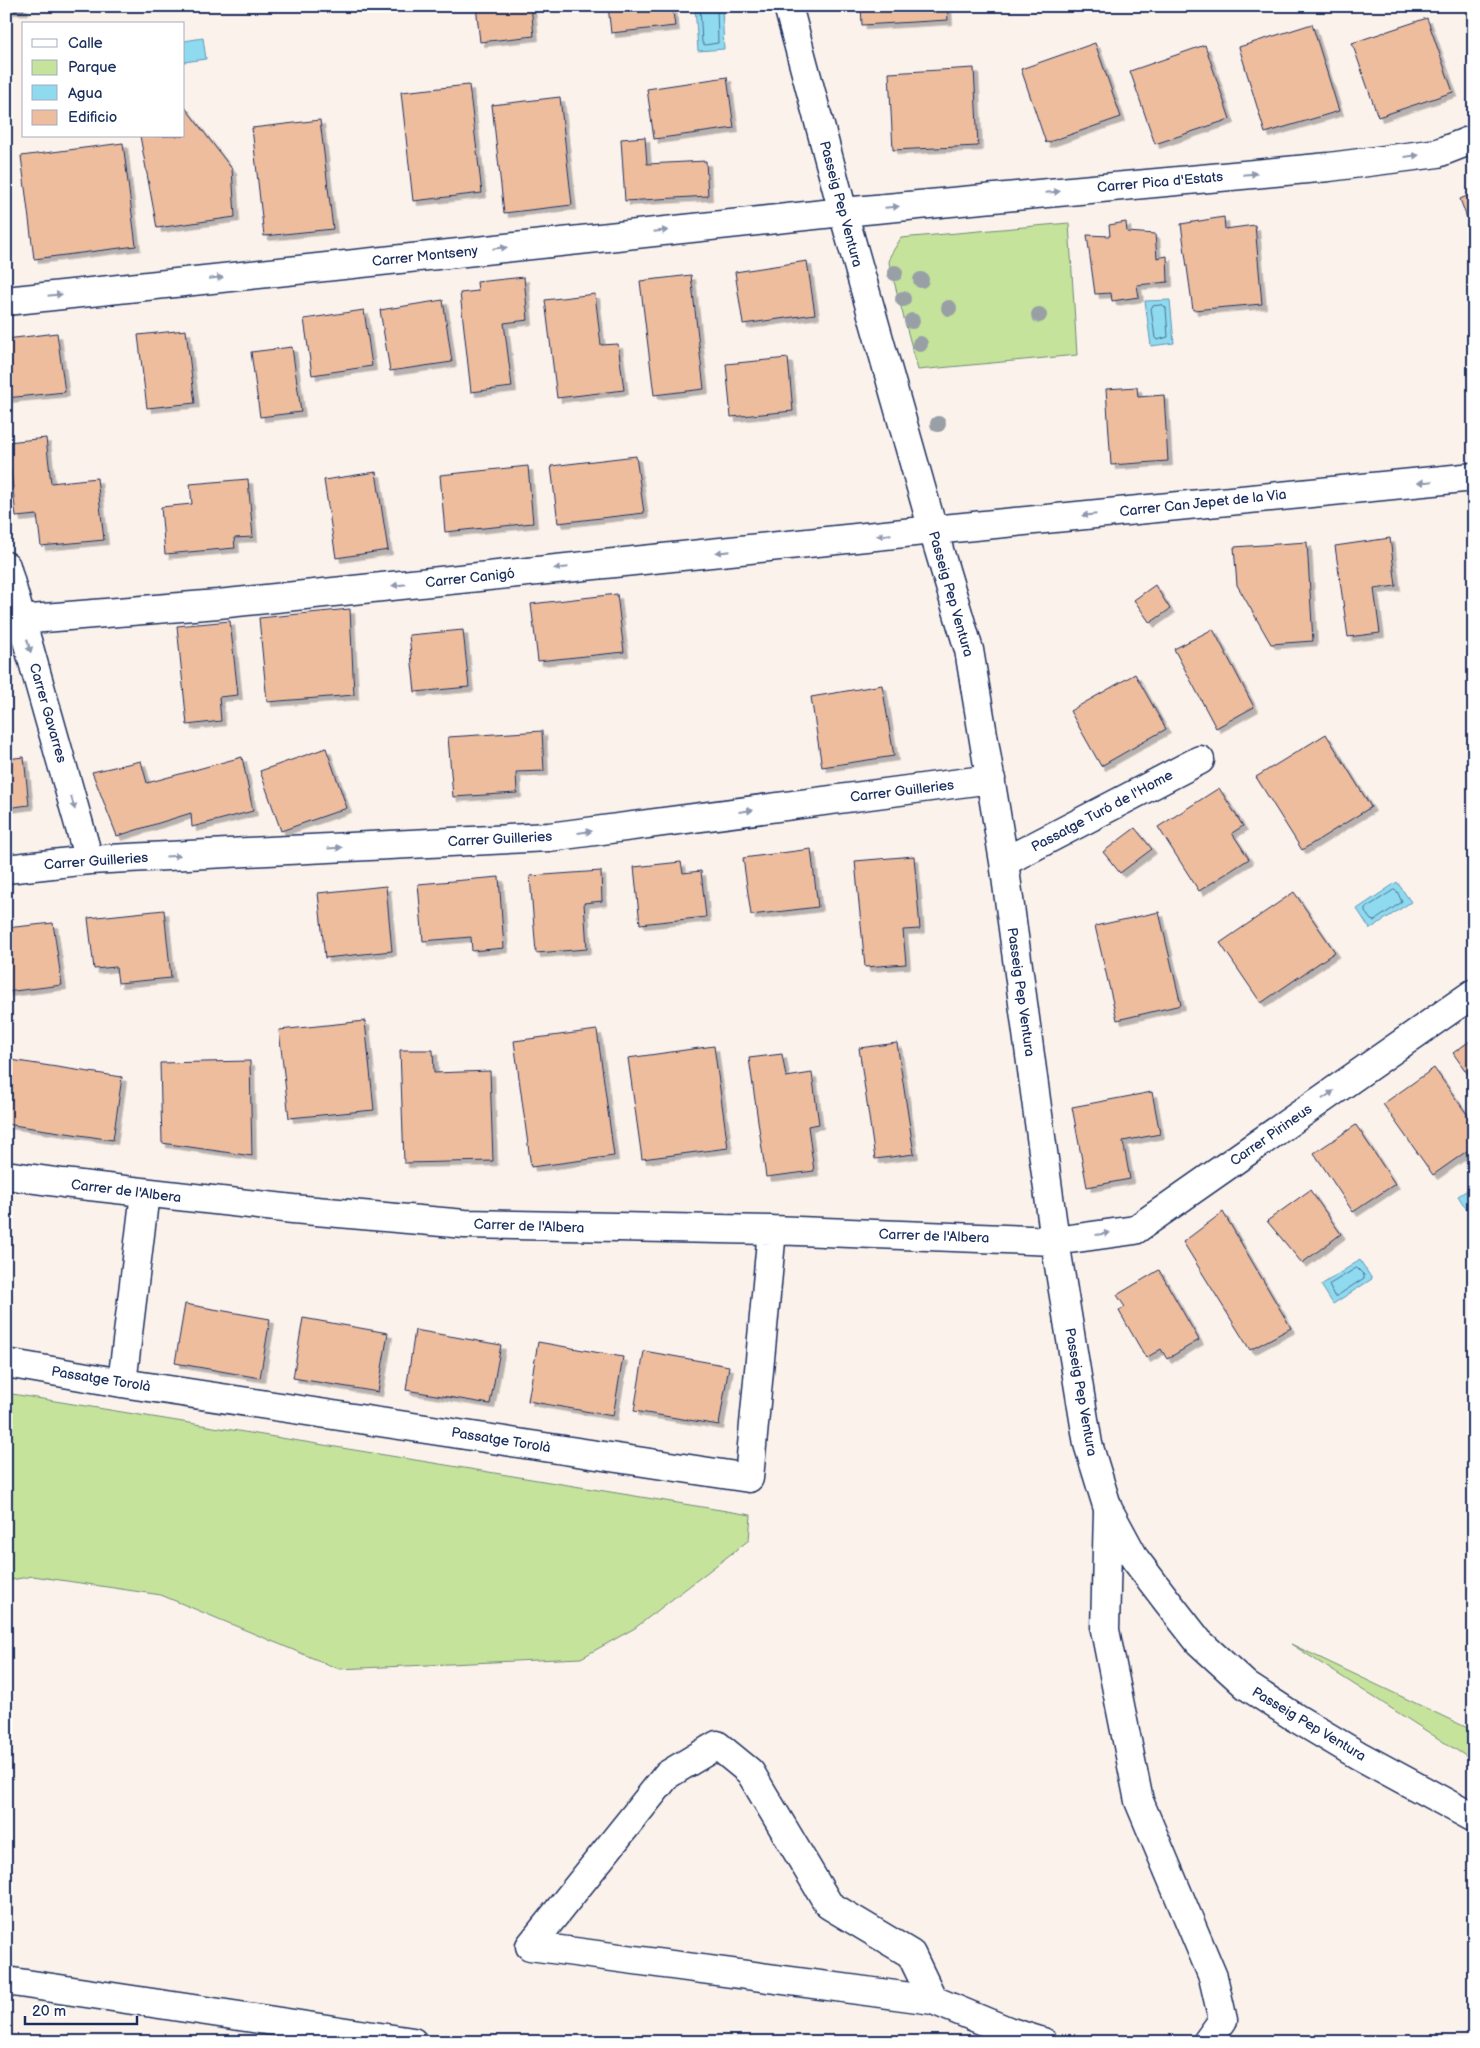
<svg xmlns="http://www.w3.org/2000/svg" width="1480" height="2048" font-family="'Balsamiq Sans',sans-serif">
  <style>
    .green { fill: #c5e39a; stroke: #70897c }
    .water { fill: #8fdaef; stroke: #6196b5 }
    .lines { fill: none; stroke-linecap: round; stroke-linejoin: round }
    .shore { stroke: #497398; stroke-width: 1 }
    .building { fill: #eebd9e; stroke: #1b2f5e; filter: url(#shadow) }
    .minor-casing { stroke: #1b2f5e; stroke-width: 31 }
    .highway-casing { stroke: #1b2f5e; stroke-width: 31 }
    .minor { stroke: #fff; stroke-width: 28 }
    .highway { stroke: #fff; stroke-width: 28 }
    .tree { fill: #98a0a6 }
    .oneway { fill: #8d97ae }
    .labels { text-anchor: middle; dominant-baseline: central; stroke-width: 4; stroke-linejoin: round; paint-order: stroke }
    .street-label { font-size: 14px; fill: #1b2f5e; stroke: #fff }
  </style>
  <defs>
    <filter id="shadow"><feDropShadow dx="4.5" dy="4.5" stdDeviation="0" flood-color="#0004"/></filter>
  </defs>
  <rect width="100%" height="100%" fill="#fcf2ec"/>
  <filter id="ink" filterUnits="userSpaceOnUse"><feTurbulence type="fractalNoise" baseFrequency=".02" numOctaves="2"/><feDisplacementMap in="SourceGraphic" scale="10" xChannelSelector="R" yChannelSelector="G"/><feConvolveMatrix kernelMatrix="1 2 1 2 8 2 1 2 1" color-interpolation-filters="sRGB"/></filter>
  <g filter="url(#ink)">
    <!-- green -->
    <path class="green" d="M 1069,223 L 1077,355 L 918,370 L 889,263 L 890,256 L 901,238 Z
      M 6,1393 L 751,1515 L 749,1540 L 635,1628 L 581,1658 L 339,1669 L 161,1595 L 33,1576 L 6,1581 Z
      M 1291,1644 L 1474,1731 L 1474,1761 L 1453,1748 Z"/>
    <!-- water -->
    <path class="water" d="M 695,6 L 722,6 L 724,49 L 698,51 Z
      M 203,38 L 206,59 L 184,62 L 184,41 Z
      M 1170,300 L 1174,343 L 1151,346 L 1145,301 Z
      M 1397,882 L 1411,902 L 1370,929 L 1357,909 Z
      M 1474,1186 L 1474,1212 L 1470,1215 L 1458,1196 Z
      M 1360,1260 L 1372,1279 L 1333,1304 L 1321,1285 Z"/>
    <g class="lines">
      <!-- shore -->
      <path class="shore" d="M 700,6 L 702,43 L 705,45 L 718,43 L 717,6
        M 1163,305 L 1166,308 L 1168,337 L 1157,340 L 1155,338 L 1151,308 L 1153,306 Z
        M 1394,890 L 1397,891 L 1402,902 L 1374,921 L 1371,920 L 1365,912 L 1365,909 Z
        M 1357,1268 L 1364,1275 L 1364,1278 L 1337,1296 L 1334,1296 L 1329,1285 Z"/>
    </g>
    <!-- building -->
    <path class="building" d="M 6,6 L 23,6 L 24,10 L 6,10 Z
      M 476,6 L 531,6 L 534,36 L 480,42 Z
      M 608,6 L 672,6 L 675,26 L 611,33 Z
      M 861,6 L 947,6 L 948,20 L 862,25 Z
      M 1427,18 L 1453,92 L 1378,117 L 1352,43 Z
      M 1312,24 L 1339,111 L 1265,133 L 1239,47 Z
      M 1095,43 L 1121,117 L 1046,143 L 1021,69 Z
      M 1205,45 L 1230,119 L 1155,144 L 1130,71 Z
      M 974,68 L 978,146 L 893,150 L 889,73 Z
      M 727,77 L 734,128 L 654,139 L 647,89 Z
      M 469,85 L 482,193 L 413,201 L 401,92 Z
      M 560,97 L 572,205 L 504,213 L 492,105 Z
      M 184,106 L 232,169 L 235,217 L 157,228 L 140,136 L 184,136 Z
      M 320,120 L 333,229 L 264,236 L 252,128 Z
      M 645,137 L 647,164 L 706,161 L 708,196 L 625,201 L 621,139 Z
      M 123,143 L 136,246 L 34,259 L 21,156 Z
      M 1474,193 L 1474,237 L 1460,199 Z
      M 1224,217 L 1225,229 L 1255,225 L 1262,304 L 1193,310 L 1181,224 Z
      M 1126,222 L 1127,232 L 1155,234 L 1157,258 L 1167,256 L 1168,282 L 1137,285 L 1139,297 L 1112,301 L 1111,293 L 1095,294 L 1087,235 L 1110,236 L 1109,225 Z
      M 807,261 L 815,314 L 743,324 L 735,272 Z
      M 691,275 L 704,389 L 654,395 L 640,281 Z
      M 524,277 L 528,320 L 504,323 L 512,387 L 471,392 L 460,293 L 478,291 L 477,282 Z
      M 595,294 L 601,345 L 618,344 L 624,390 L 557,398 L 545,300 Z
      M 443,300 L 452,362 L 390,371 L 380,310 Z
      M 364,310 L 372,366 L 312,375 L 304,319 Z
      M 186,330 L 195,403 L 147,408 L 138,335 Z
      M 57,333 L 65,392 L 6,398 L 6,339 Z
      M 292,347 L 301,412 L 260,417 L 251,352 Z
      M 788,358 L 793,411 L 731,417 L 726,364 Z
      M 1137,387 L 1138,397 L 1164,395 L 1168,461 L 1111,465 L 1106,389 Z
      M 46,438 L 51,483 L 97,478 L 104,540 L 41,546 L 37,515 L 16,517 L 8,442 Z
      M 636,456 L 644,513 L 558,523 L 551,466 Z
      M 528,466 L 533,523 L 445,532 L 440,475 Z
      M 376,472 L 388,550 L 336,558 L 324,480 Z
      M 248,479 L 253,537 L 234,538 L 235,548 L 165,554 L 161,507 L 192,504 L 190,484 Z
      M 1390,538 L 1396,586 L 1374,589 L 1380,633 L 1348,637 L 1335,546 Z
      M 1307,542 L 1313,641 L 1271,644 L 1237,585 L 1234,547 Z
      M 1155,585 L 1170,609 L 1150,623 L 1134,600 Z
      M 617,594 L 624,652 L 538,661 L 531,604 Z
      M 350,609 L 354,695 L 267,702 L 259,618 Z
      M 230,621 L 238,695 L 219,697 L 221,721 L 187,725 L 177,626 Z
      M 1213,629 L 1254,707 L 1216,728 L 1174,649 Z
      M 463,630 L 469,687 L 415,692 L 409,635 Z
      M 1135,674 L 1166,729 L 1101,766 L 1070,711 Z
      M 882,685 L 894,756 L 822,767 L 811,697 Z
      M 542,731 L 544,771 L 516,772 L 517,793 L 453,797 L 448,737 Z
      M 1326,734 L 1371,807 L 1302,850 L 1256,777 Z
      M 326,748 L 347,808 L 281,831 L 260,771 Z
      M 24,757 L 29,805 L 6,808 L 6,759 Z
      M 242,757 L 253,811 L 192,827 L 191,813 L 117,836 L 92,772 L 141,761 L 147,783 Z
      M 1219,788 L 1243,826 L 1232,833 L 1249,859 L 1199,891 L 1158,827 Z
      M 1135,828 L 1152,849 L 1120,873 L 1103,852 Z
      M 811,849 L 818,907 L 751,915 L 743,858 Z
      M 914,856 L 920,929 L 903,930 L 906,964 L 865,967 L 855,861 Z
      M 681,862 L 683,873 L 701,871 L 706,917 L 640,924 L 634,867 Z
      M 601,871 L 602,901 L 584,903 L 587,949 L 536,953 L 530,876 Z
      M 499,877 L 504,948 L 472,951 L 471,937 L 423,941 L 418,884 Z
      M 386,886 L 392,951 L 325,958 L 318,893 Z
      M 1294,892 L 1335,952 L 1261,1003 L 1220,943 Z
      M 164,910 L 171,978 L 118,983 L 116,967 L 94,969 L 88,918 Z
      M 1159,912 L 1181,1005 L 1117,1020 L 1095,926 Z
      M 53,923 L 62,985 L 6,992 L 6,928 Z
      M 365,1021 L 374,1110 L 289,1118 L 279,1030 Z
      M 597,1030 L 614,1156 L 531,1167 L 514,1041 Z
      M 1474,1038 L 1474,1083 L 1453,1053 Z
      M 897,1043 L 914,1154 L 875,1159 L 859,1048 Z
      M 714,1046 L 728,1148 L 642,1159 L 628,1058 Z
      M 400,1050 L 433,1050 L 434,1073 L 490,1071 L 493,1161 L 404,1163 Z
      M 782,1054 L 786,1077 L 812,1073 L 819,1124 L 808,1126 L 814,1171 L 766,1177 L 749,1058 Z
      M 11,1060 L 122,1077 L 113,1140 L 6,1124 L 6,1089 Z
      M 250,1061 L 252,1156 L 162,1143 L 160,1063 Z
      M 1434,1068 L 1474,1124 L 1474,1146 L 1433,1175 L 1383,1104 Z
      M 1152,1092 L 1160,1134 L 1123,1141 L 1130,1179 L 1087,1187 L 1072,1107 Z
      M 1356,1125 L 1395,1184 L 1353,1212 L 1314,1153 Z
      M 1310,1190 L 1341,1234 L 1302,1263 L 1267,1221 Z
      M 1223,1212 L 1291,1328 L 1250,1350 L 1183,1242 Z
      M 1159,1270 L 1199,1340 L 1167,1359 L 1161,1349 L 1146,1358 L 1119,1311 L 1125,1307 L 1117,1295 Z
      M 185,1304 L 270,1319 L 260,1378 L 175,1363 Z
      M 303,1318 L 388,1333 L 378,1392 L 293,1378 Z
      M 415,1330 L 501,1345 L 490,1404 L 406,1390 Z
      M 538,1342 L 623,1357 L 613,1416 L 528,1401 Z
      M 644,1351 L 729,1366 L 719,1425 L 634,1411 Z"/>
    <g class="lines">
      <!-- minor casing -->
      <g class="minor-casing">
        <path id="minor" d="M 788,6 L 843,212 L 933,530 L 969,650 L 1004,862 L 1055,1241 L 1088,1444 L 1108,1509 L 1135,1559 L 1167,1601 L 1199,1642 L 1247,1686 L 1296,1718 L 1358,1755 L 1474,1818
          M 6,301 L 843,212 L 1329,167 L 1438,153 L 1474,139
          M 6,566 L 89,860
          M 6,621 L 218,604 L 933,530 L 1474,477
          M 1004,862 L 1200,760
          M 6,869 L 89,860 L 549,837 L 991,779
          M 6,1175 L 63,1183 L 293,1209 L 465,1224 L 772,1230 L 1055,1241 L 1135,1230 L 1474,993
          M 6,1363 L 122,1383 L 749,1478 L 772,1230
          M 122,1383 L 145,1193
          M 1108,1511 L 1105,1630 L 1139,1801 L 1213,1977 L 1223,2020 L 1207,2042
          M 933,2000 L 911,1954 L 829,1905 L 750,1772 L 717,1745 L 667,1775 L 530,1946 L 933,2000 L 1008,2031 L 1043,2042"/>
      </g>
      <!-- highway casing -->
      <g class="highway-casing">
        <path id="highway" d="M 6,1981 L 413,2042"/>
      </g>
      <!-- minor -->
      <use href="#minor" class="minor"/>
      <!-- highway -->
      <use href="#highway" class="highway"/>
    </g>
    <!-- trees -->
    <g class="tree">
      <circle cx="895" cy="273" r="8"/>
      <circle cx="921" cy="280" r="8"/>
      <circle cx="903" cy="299" r="8"/>
      <circle cx="949" cy="308" r="8"/>
      <circle cx="1039" cy="315" r="8"/>
      <circle cx="912" cy="321" r="8"/>
      <circle cx="920" cy="344" r="8"/>
      <circle cx="938" cy="424" r="8"/>
    </g>
    <!-- one-way arrows -->
    <defs><path id="oneway-solid" d="M-6-.8H1V-3.2L6.5 0L1 3.2V.8H-6Z" transform="scale(1.25)"/></defs>
    <g class="oneway">
      <use href="#oneway-solid" transform="translate(1412 156) rotate(-7)"/>
      <use href="#oneway-solid" transform="translate(1250 174) rotate(-5)"/>
      <use href="#oneway-solid" transform="translate(1053 192) rotate(-5)"/>
      <use href="#oneway-solid" transform="translate(892 207) rotate(-5)"/>
      <use href="#oneway-solid" transform="translate(661 231) rotate(-6)"/>
      <use href="#oneway-solid" transform="translate(500 248) rotate(-6)"/>
      <use href="#oneway-solid" transform="translate(216 278) rotate(-6)"/>
      <use href="#oneway-solid" transform="translate(55 295) rotate(-6)"/>
      <use href="#oneway-solid" transform="translate(1425 482) rotate(174)"/>
      <use href="#oneway-solid" transform="translate(1089 515) rotate(174)"/>
      <use href="#oneway-solid" transform="translate(884 535) rotate(174)"/>
      <use href="#oneway-solid" transform="translate(723 552) rotate(174)"/>
      <use href="#oneway-solid" transform="translate(561 568) rotate(174)"/>
      <use href="#oneway-solid" transform="translate(399 585) rotate(174)"/>
      <use href="#oneway-solid" transform="translate(29 646) rotate(74)"/>
      <use href="#oneway-solid" transform="translate(73 803) rotate(74)"/>
      <use href="#oneway-solid" transform="translate(746 811) rotate(-7)"/>
      <use href="#oneway-solid" transform="translate(585 832) rotate(-7)"/>
      <use href="#oneway-solid" transform="translate(335 848) rotate(-3)"/>
      <use href="#oneway-solid" transform="translate(173 856) rotate(-3)"/>
      <use href="#oneway-solid" transform="translate(1328 1095) rotate(-35)"/>
      <use href="#oneway-solid" transform="translate(1103 1234) rotate(-8)"/>
    </g>
  </g>
  <g class="labels">
    <!-- street labels -->
    <g class="street-label">
      <text transform="translate(1160 182) rotate(-5)">Carrer Pica d'Estats</text>
      <text transform="translate(841 204) rotate(75)">Passeig Pep Ventura</text>
      <text transform="translate(425 256) rotate(-6)">Carrer Montseny</text>
      <text transform="translate(1203 503) rotate(-6)">Carrer Can Jepet de la Via</text>
      <text transform="translate(470 578) rotate(-6)">Carrer Canigó</text>
      <text transform="translate(951 594) rotate(74)">Passeig Pep Ventura</text>
      <text transform="translate(48 713) rotate(74)">Carrer Gavarres</text>
      <text transform="translate(902 791) rotate(-7)">Carrer Guilleries</text>
      <text transform="translate(1102 811) rotate(-28)">Passatge Turó de l'Home</text>
      <text transform="translate(500 839) rotate(-3)">Carrer Guilleries</text>
      <text transform="translate(96 861) rotate(-4)">Carrer Guilleries</text>
      <text transform="translate(1021 992) rotate(82)">Passeig Pep Ventura</text>
      <text transform="translate(1271 1135) rotate(-35)">Carrer Pirineus</text>
      <text transform="translate(126 1191) rotate(7)">Carrer de l'Albera</text>
      <text transform="translate(529 1226) rotate(2)">Carrer de l'Albera</text>
      <text transform="translate(934 1236) rotate(2)">Carrer de l'Albera</text>
      <text transform="translate(101 1379) rotate(9)">Passatge Torolà</text>
      <text transform="translate(1081 1392) rotate(80)">Passeig Pep Ventura</text>
      <text transform="translate(501 1440) rotate(9)">Passatge Torolà</text>
      <text transform="translate(1309 1724) rotate(31)">Passeig Pep Ventura</text>
    </g>
  </g>
  <!-- margin -->
  <rect width="1480" height="2048" fill="none" stroke="#fff" stroke-width="25"/>
  <rect x="12" y="12" width="1455" height="2023" fill="none" stroke="#1b2f5e" stroke-width="2" filter="url(#ink)"/>
  <!-- legend -->
  <rect x="22" y="22" width="162" height="115" fill="#ffffff" stroke="#a4acbf"/>
  <rect x="32" y="39" width="25" height="8" fill="#ffffff" stroke="#a4acbf"/>
  <text x="68" y="48" font-size="15" fill="#1b2f5e">Calle</text>
  <rect x="32" y="60" width="25" height="15" fill="#c5e39a" stroke="#a4acbf"/>
  <text x="68" y="72" font-size="15" fill="#1b2f5e">Parque</text>
  <rect x="32" y="85" width="25" height="15" fill="#8fdaef" stroke="#a4acbf"/>
  <text x="68" y="98" font-size="15" fill="#1b2f5e">Agua</text>
  <rect x="32" y="110" width="25" height="15" fill="#eebd9e" stroke="#a4acbf"/>
  <text x="68" y="122" font-size="15" fill="#1b2f5e">Edificio</text>
  <!-- scale -->
  <path d="M25 2016v8h112v-8" fill="none" stroke="#1b2f5e" stroke-width="2.5"/>
  <text x="32" y="2016" font-size="15" fill="#1b2f5e" stroke="#ffffff" stroke-width="4" paint-order="stroke">20 m</text>
</svg>
